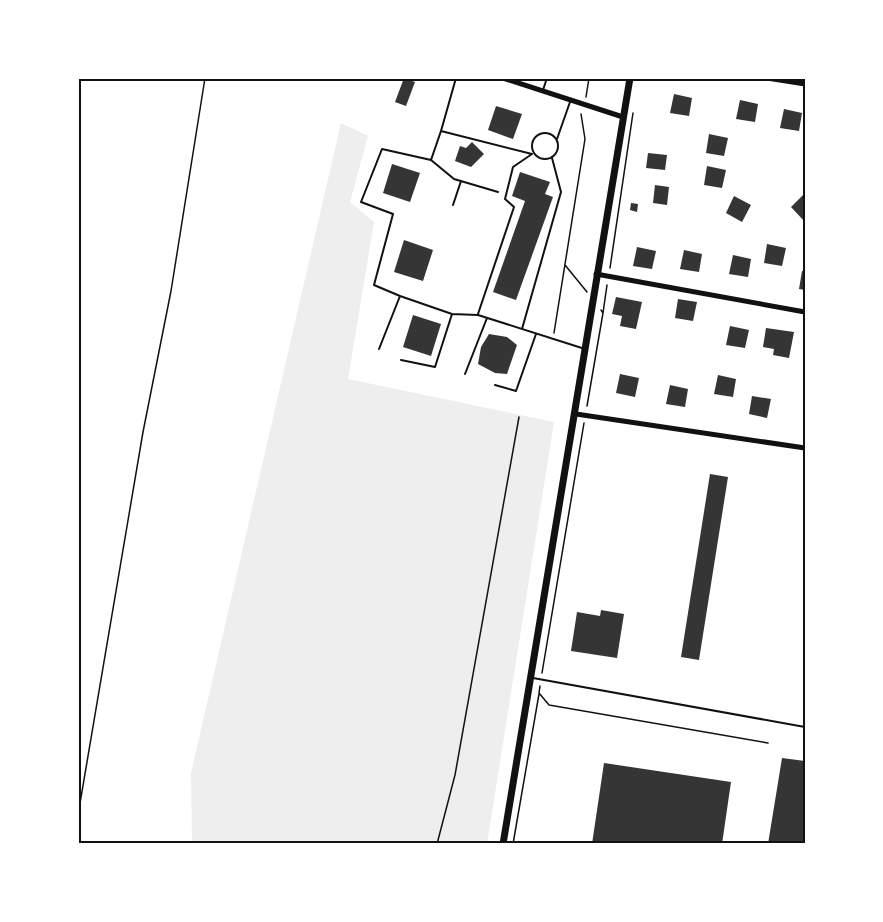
<svg xmlns="http://www.w3.org/2000/svg" width="883" height="922" font-family="Arial,sans-serif">
  <style>
    .green { fill: #eee }
    .building { fill: #353535 }
    .lines { fill: none; stroke-linecap: round; stroke-linejoin: round }
    .path { stroke: #111; stroke-width: 1.5 }
    .service { stroke: #111; stroke-width: 2 }
    .minor { stroke: #111; stroke-width: 5 }
    .tertiary { stroke: #111; stroke-width: 7 }
    .neatline { fill: none; stroke: #111; stroke-width: 2 }
  </style>
  <rect width="100%" height="100%" fill="#fff"/>
  <!-- green -->
  <path class="green" d="M 341,123 L 368,136 L 350,202 L 374,222 L 348,379 L 554,422 L 487,844 L 192,844 L 191,773 Z"/>
  <!-- building -->
  <path class="building" d="M 404,78 L 415,82 L 406,106 L 395,102 Z
    M 674,94 L 692,98 L 689,116 L 670,113 Z
    M 740,100 L 758,104 L 755,122 L 736,119 Z
    M 496,106 L 522,114 L 513,139 L 488,130 Z
    M 784,109 L 802,113 L 799,131 L 780,128 Z
    M 709,134 L 728,138 L 724,156 L 706,153 Z
    M 472,142 L 484,154 L 471,167 L 455,161 L 460,146 L 466,148 Z
    M 648,153 L 667,155 L 665,170 L 646,168 Z
    M 392,164 L 420,173 L 410,202 L 383,193 Z
    M 707,166 L 726,170 L 722,188 L 704,185 Z
    M 520,172 L 550,182 L 545,194 L 553,197 L 516,300 L 493,292 L 525,201 L 512,196 Z
    M 655,185 L 669,187 L 667,205 L 653,203 Z
    M 804,194 L 805,195 L 805,222 L 791,207 Z
    M 734,196 L 751,205 L 742,222 L 726,213 Z
    M 631,203 L 638,204 L 637,212 L 630,210 Z
    M 404,240 L 433,250 L 423,281 L 394,272 Z
    M 767,244 L 786,248 L 782,266 L 764,263 Z
    M 637,247 L 656,251 L 652,269 L 633,266 Z
    M 684,250 L 702,254 L 699,272 L 680,269 Z
    M 733,255 L 751,259 L 748,277 L 729,274 Z
    M 802,271 L 805,271 L 805,290 L 799,289 Z
    M 616,297 L 642,302 L 636,329 L 620,326 L 622,316 L 612,314 Z
    M 678,299 L 697,302 L 693,321 L 675,318 Z
    M 413,315 L 441,324 L 431,356 L 403,347 Z
    M 730,326 L 749,330 L 745,348 L 726,345 Z
    M 766,328 L 794,332 L 789,358 L 773,355 L 774,349 L 763,347 Z
    M 489,334 L 507,337 L 517,345 L 507,374 L 495,373 L 478,364 L 481,347 Z
    M 620,374 L 639,378 L 635,397 L 616,393 Z
    M 718,375 L 736,379 L 733,397 L 714,394 Z
    M 670,385 L 688,389 L 685,407 L 666,404 Z
    M 752,396 L 771,399 L 767,418 L 749,414 Z
    M 710,474 L 728,477 L 699,660 L 681,657 Z
    M 601,610 L 624,614 L 617,658 L 571,651 L 577,612 L 600,616 Z
    M 782,758 L 805,761 L 803,844 L 768,844 Z
    M 604,763 L 731,782 L 722,844 L 592,844 Z"/>
  <g class="lines">
    <!-- path -->
    <path class="path" d="M 586,97 L 589,78
      M 565,265 L 587,292
      M 610,268 L 633,113
      M 601,310 L 603,313 L 607,285
      M 554,333 L 585,139 L 581,114
      M 587,406 L 603,313
      M 542,673 L 584,423
      M 540,686 L 539,693 L 549,705 L 768,743
      M 78,815 L 143,432 L 171,291 L 205,78
      M 437,844 L 455,775 L 519,417
      M 513,844 L 539,694"/>
    <!-- service -->
    <path class="service" d="M 456,78 L 441,131 L 532,154
      M 543,90 L 547,78
      M532 146a13 13 0 1 1 26 0a13 13 0 1 1-26 0Z
      M 557,139 L 570,102
      M 431,160 L 454,179 L 498,192
      M 453,205 L 461,181
      M 400,296 L 374,285 L 393,214 L 361,202 L 382,149 L 431,160 L 441,131
      M 478,314 L 514,207 L 505,199 L 513,167 L 532,154
      M 522,329 L 561,192 L 552,158
      M 379,349 L 400,296 L 452,314 L 478,315 L 585,349
      M 401,360 L 435,367 L 452,314
      M 465,374 L 487,318
      M 495,385 L 516,391 L 536,334
      M 533,678 L 805,727"/>
    <!-- minor -->
    <path class="minor" d="M 503,78 L 623,117
      M 767,78 L 805,84
      M 596,274 L 805,312
      M 576,414 L 805,448"/>
    <!-- tertiary -->
    <path class="tertiary" d="M 503,844 L 630,78"/>
  </g>
  <!-- border -->
  <rect width="883" height="922" fill="none" stroke="#ffffff" stroke-width="159"/>
  <rect x="80" y="80" width="724" height="762" class="neatline"/>
</svg>
